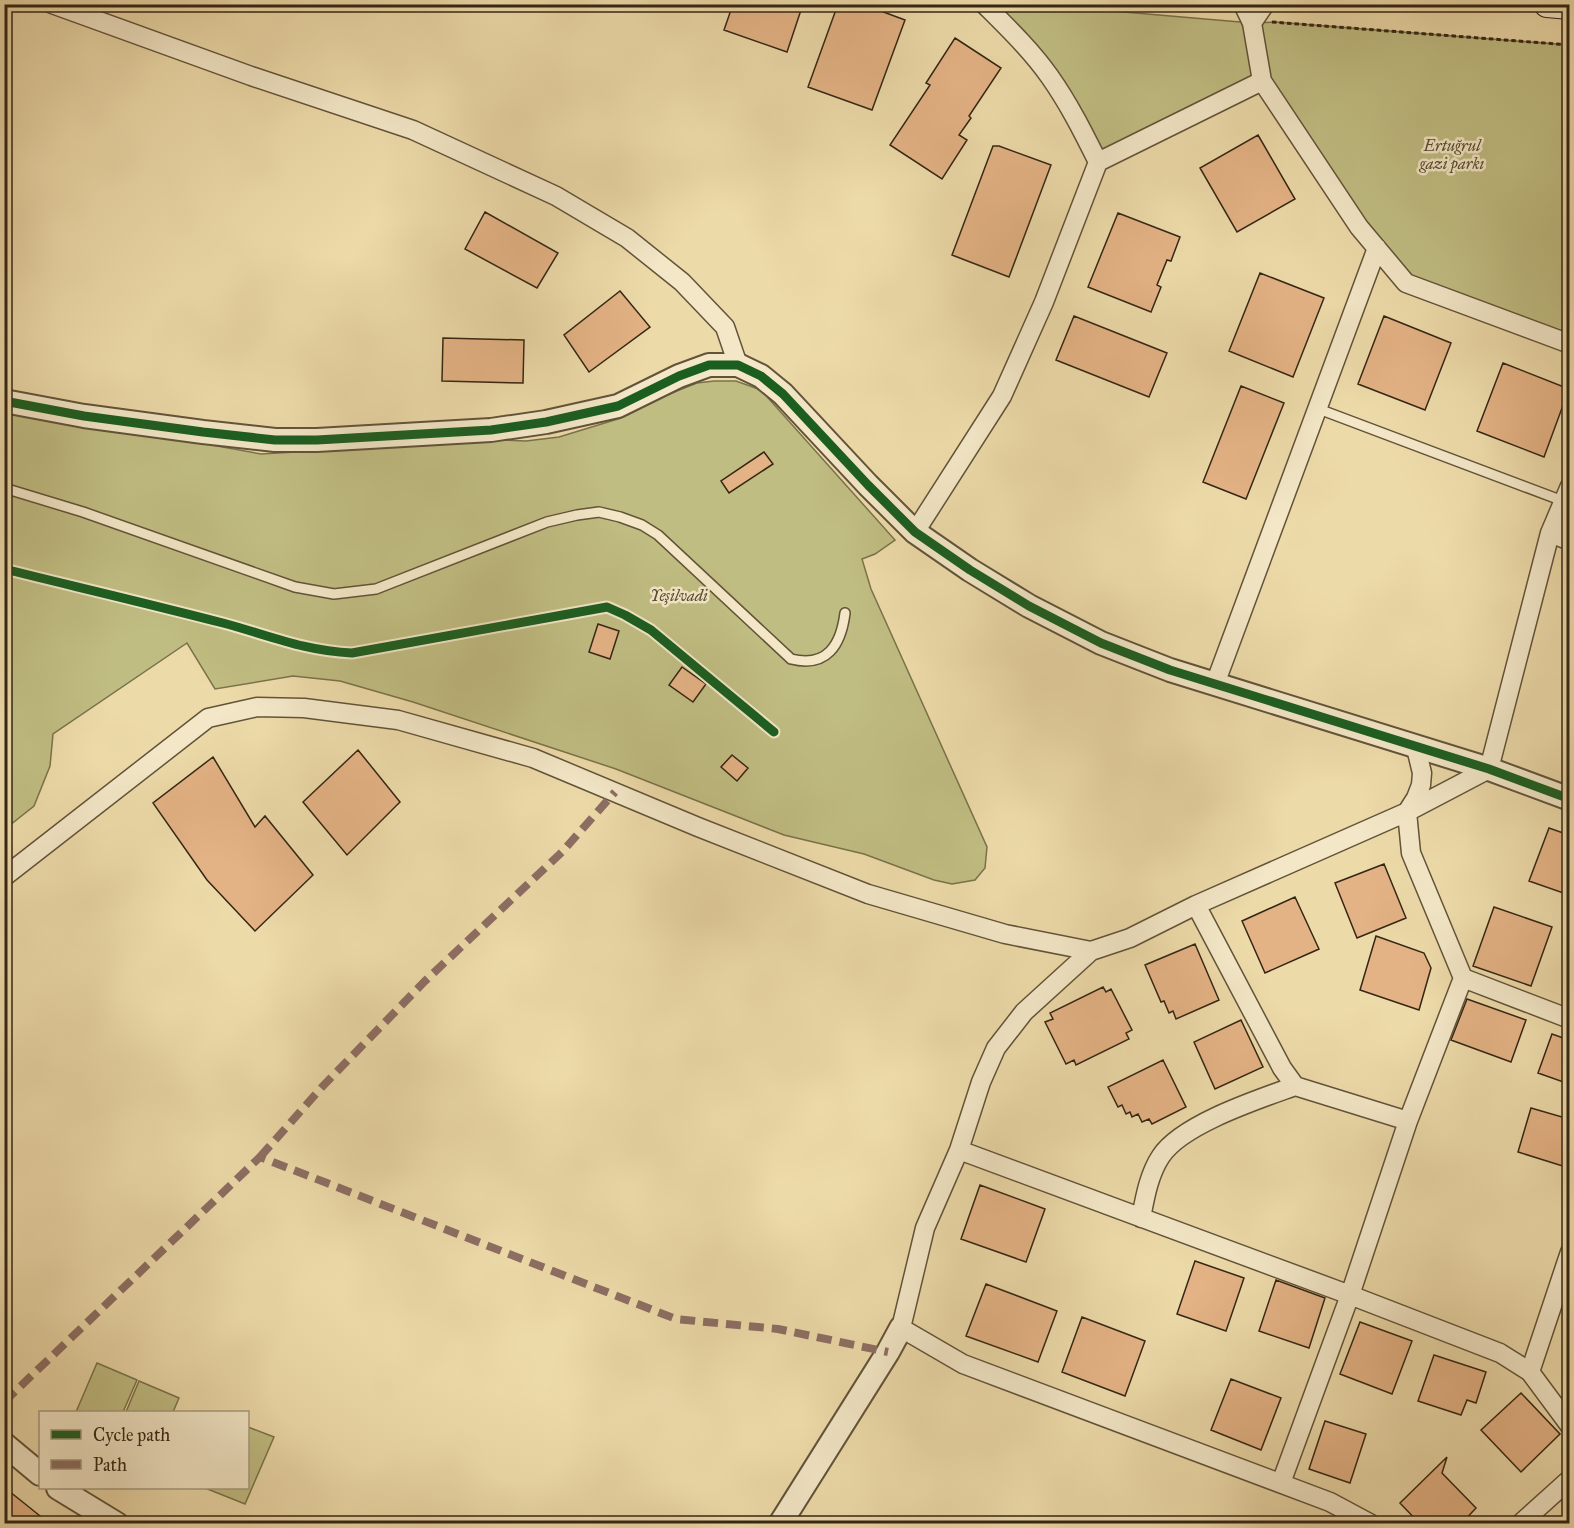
<svg xmlns="http://www.w3.org/2000/svg" width="1574" height="1528" font-family="'IM FELL Great Primer',serif">
  <style>
    .green { fill: #c0bd82; stroke: #7a724b; stroke-width: 1.5 }
    .building { fill: #e4b385; stroke: #342614; stroke-width: 1.5 }
    .lines { fill: none; stroke-linecap: round; stroke-linejoin: round }
    .service-casing { stroke: #625339; stroke-width: 12 }
    .minor-casing { stroke: #625339; stroke-width: 21 }
    .tertiary-casing { stroke: #625339; stroke-width: 26 }
    .secondary-casing { stroke: #342614; stroke-width: 28 }
    .path { stroke: #342614; stroke-width: 3; stroke-dasharray: 4.5 3; stroke-linecap: butt }
    .service { stroke: #f3e7c7; stroke-width: 9 }
    .minor { stroke: #f3e7c7; stroke-width: 18 }
    .tertiary { stroke: #f3e7c7; stroke-width: 22 }
    .secondary { stroke: #f3e7c7; stroke-width: 26 }
    .quiet { stroke: #8d6e63; stroke-width: 8; stroke-dasharray: 15 8; stroke-linecap: butt }
    .cycleway-casing { stroke: #f3e7c7; stroke-width: 13 }
    .cycleway { stroke: #1b5e20; stroke-width: 9 }
    .labels { text-anchor: middle; dominant-baseline: central; stroke-width: 5; stroke-linejoin: round; paint-order: stroke }
    .park-label { font-size: 16px; font-style: italic; fill: #574c30; stroke: #f3e7c7 }
  </style>
  <rect width="100%" height="100%" fill="#eddaa9"/>
  <filter id="stains"><feTurbulence type="fractalNoise" baseFrequency=".00333" numOctaves="4"/><feColorMatrix values="0 0 0 0 .2 0 0 0 0 .09 0 0 0 0 .02 0 0 0 .5 -.17"/></filter>
  <radialGradient id="worn" r=".72"><stop offset=".6" stop-color="#630" stop-opacity="0"/><stop offset="1" stop-color="#630" stop-opacity=".3"/></radialGradient>
  <!-- green -->
  <path class="green" d="M 984,5 L 1042,5 L 1252,23 L 1275,22 L 1569,45 L 1569,344 L 1406,283 L 1262,81 L 1098,162 L 1072,111 Z
    M 714,381 L 736,381 L 761,390 L 895,540 L 875,554 L 862,559 L 871,589 L 987,847 L 985,868 L 975,880 L 952,884 L 934,880 L 864,854 L 784,835 L 616,769 L 413,702 L 340,681 L 293,676 L 215,689 L 187,643 L 53,734 L 50,766 L 34,806 L 5,829 L 5,408 L 261,454 L 419,445 L 477,439 L 526,441 L 559,437 L 621,418 L 664,396 L 697,383 Z
    M 97,1363 L 137,1380 L 123,1412 L 76,1412 Z
    M 139,1381 L 179,1398 L 173,1412 L 126,1412 Z
    M 248,1427 L 274,1437 L 245,1504 L 205,1488 L 248,1488 Z"/>
  <!-- building -->
  <path class="building" d="M 733,4 L 803,4 L 787,52 L 724,30 Z
    M 838,4 L 862,4 L 905,20 L 872,110 L 808,87 Z
    M 955,38 L 1001,68 L 969,116 L 971,118 L 959,135 L 967,140 L 942,179 L 890,145 L 930,85 L 926,83 Z
    M 1258,135 L 1295,199 L 1237,232 L 1200,168 Z
    M 993,146 L 999,146 L 1051,165 L 1009,277 L 952,255 Z
    M 485,212 L 558,253 L 537,288 L 465,249 Z
    M 1118,213 L 1180,237 L 1171,261 L 1167,260 L 1157,285 L 1161,287 L 1151,312 L 1088,287 Z
    M 1260,273 L 1324,298 L 1293,377 L 1229,351 Z
    M 620,291 L 650,327 L 589,372 L 564,335 Z
    M 1074,316 L 1167,353 L 1149,397 L 1056,360 Z
    M 1384,316 L 1451,343 L 1425,410 L 1358,384 Z
    M 443,338 L 524,340 L 523,383 L 442,381 Z
    M 1503,363 L 1569,389 L 1544,457 L 1477,431 Z
    M 1241,386 L 1284,403 L 1246,499 L 1203,482 Z
    M 764,452 L 773,464 L 729,493 L 721,481 Z
    M 598,624 L 619,631 L 610,659 L 589,652 Z
    M 682,667 L 706,684 L 693,702 L 669,685 Z
    M 358,750 L 400,802 L 347,855 L 303,802 Z
    M 732,755 L 748,768 L 737,781 L 721,767 Z
    M 213,757 L 255,827 L 265,816 L 313,875 L 255,931 L 207,880 L 153,803 Z
    M 1549,828 L 1569,835 L 1569,895 L 1529,881 Z
    M 1384,864 L 1406,918 L 1357,938 L 1335,883 Z
    M 1295,897 L 1319,949 L 1265,973 L 1242,921 Z
    M 1494,907 L 1552,927 L 1531,986 L 1473,966 Z
    M 1376,936 L 1424,953 L 1431,968 L 1419,1010 L 1360,990 Z
    M 1195,944 L 1219,1000 L 1176,1019 L 1173,1011 L 1169,1013 L 1164,1001 L 1161,1002 L 1145,965 Z
    M 1103,987 L 1106,992 L 1111,989 L 1132,1030 L 1126,1033 L 1129,1039 L 1076,1065 L 1074,1060 L 1066,1064 L 1045,1022 L 1053,1019 L 1050,1013 Z
    M 1467,999 L 1526,1020 L 1511,1062 L 1451,1040 Z
    M 1241,1020 L 1263,1067 L 1215,1089 L 1194,1042 Z
    M 1552,1034 L 1569,1040 L 1569,1084 L 1538,1073 Z
    M 1163,1060 L 1186,1107 L 1152,1124 L 1149,1119 L 1142,1122 L 1138,1114 L 1132,1117 L 1130,1112 L 1126,1114 L 1122,1105 L 1118,1107 L 1108,1087 Z
    M 1531,1108 L 1569,1119 L 1569,1168 L 1518,1152 Z
    M 980,1185 L 1045,1209 L 1026,1262 L 961,1239 Z
    M 1195,1261 L 1244,1278 L 1226,1331 L 1177,1314 Z
    M 1276,1280 L 1325,1298 L 1309,1348 L 1259,1331 Z
    M 986,1284 L 1057,1311 L 1038,1362 L 966,1336 Z
    M 1082,1317 L 1145,1341 L 1125,1396 L 1062,1372 Z
    M 1360,1322 L 1412,1341 L 1392,1394 L 1340,1374 Z
    M 1434,1355 L 1486,1372 L 1476,1403 L 1467,1400 L 1461,1415 L 1418,1401 Z
    M 1231,1379 L 1281,1398 L 1261,1450 L 1211,1430 Z
    M 1521,1393 L 1560,1434 L 1521,1472 L 1481,1430 Z
    M 1325,1421 L 1366,1434 L 1350,1483 L 1309,1469 Z
    M 1447,1457 L 1442,1473 L 1476,1508 L 1461,1524 L 1420,1524 L 1400,1503 Z
    M 4,1487 L 50,1524 L 4,1524 Z"/>
  <g class="lines">
    <!-- service casing -->
    <g class="service-casing">
      <path id="service" d="M 1316,408 L 1563,501
        M 4,488 L 83,512 L 295,587 L 334,594 L 376,589 L 547,522 L 577,515 L 599,512 L 620,517 L 642,525 L 658,535 L 791,659 C 827,668 841,645 845,613"/>
    </g>
    <!-- minor casing -->
    <g class="minor-casing">
      <path id="minor" d="M 52,4 L 251,76 L 413,130 L 556,196 L 627,238 L 682,282 L 725,327 L 738,365
        M 984,4 C 1007,27 1031,50 1050,77 C 1069,104 1083,132 1098,162
        M 1243,4 L 1252,23 L 1262,81 L 1359,227 L 1406,283 L 1570,344
        M 1252,23 L 1265,4
        M 915,532 L 1002,396 L 1044,302 L 1098,162 L 1262,81
        M 1550,533 L 1570,541
        M 1215,684 L 1377,248
        M 1416,748 L 1422,773 L 1421,785 L 1416,798 L 1407,812 L 1411,853 L 1463,978 L 1570,1019
        M 4,877 L 208,718 L 257,707 L 304,708 L 398,720 L 533,758 L 698,827 L 868,894 L 1005,934 L 1091,951
        M 1196,905 L 1282,1068 L 1295,1086 L 1408,1121
        M 959,1150 L 1350,1295 L 1408,1121 L 1463,978
        M 1141,1218 C 1145,1197 1149,1174 1161,1156 C 1182,1124 1259,1099 1295,1086
        M 1530,1372 L 1570,1252
        M 1281,1483 L 1350,1295 L 1500,1353 L 1530,1372 L 1570,1426
        M 1371,1524 L 1330,1502 L 963,1364 L 901,1328 L 925,1228 L 959,1150 L 981,1082 L 996,1048 L 1024,1012 L 1091,951 L 1130,938 L 1196,905 L 1407,812 L 1489,769 L 1550,533 L 1570,486
        M 1520,1524 L 1570,1479"/>
    </g>
    <!-- tertiary casing -->
    <g class="tertiary-casing">
      <path id="tertiary" d="M 4,401 L 84,416 L 203,432 L 275,440 L 317,440 L 491,430 L 546,422 L 618,406 L 679,376 L 709,365 L 738,365 L 761,376 L 783,394 L 868,485 L 915,532 L 970,570 L 1029,606 L 1101,643 L 1170,670 L 1489,769 L 1570,799
        M 4,1444 L 40,1474
        M 58,1488 L 117,1524
        M 780,1524 L 888,1352 L 901,1328"/>
    </g>
    <!-- secondary casing -->
    <g class="secondary-casing">
      <path id="secondary" d="M 1547,4 L 1570,6"/>
    </g>
    <!-- path -->
    <path class="path" d="M 1272,22 L 1570,45"/>
    <!-- service -->
    <use href="#service" class="service"/>
    <!-- minor -->
    <use href="#minor" class="minor"/>
    <!-- tertiary -->
    <use href="#tertiary" class="tertiary"/>
    <!-- secondary -->
    <use href="#secondary" class="secondary"/>
    <!-- quiet -->
    <path class="quiet" d="M 260,1157 L 322,1087 L 425,981 L 562,852 L 615,792
      M 4,1402 L 260,1157 L 676,1319 L 778,1329 L 888,1352"/>
    <!-- cycleway casing -->
    <g class="cycleway-casing">
      <path id="cycleway" d="M 4,401 L 84,416 L 203,432 L 275,440 L 317,440 L 491,430 L 546,422 L 618,406 L 679,376 L 709,365 L 738,365 L 761,376 L 783,394 L 868,485 L 915,532 L 970,570 L 1029,606 L 1101,643 L 1170,670 L 1489,769 L 1570,799
        M 4,569 C 77,587 150,604 223,623 C 268,635 304,651 352,653 L 607,607 L 625,615 L 651,630 L 774,732"/>
    </g>
    <!-- cycleway -->
    <use href="#cycleway" class="cycleway"/>
  </g>
  <g class="labels">
    <!-- park labels -->
    <g class="park-label">
      <text x="1452" y="145">Ertuğrul<tspan x="1452" dy="18">gazi parkı</tspan></text>
      <text x="679" y="595">Yeşilvadi</text>
    </g>
  </g>
  <!-- margin -->
  <rect width="1574" height="1528" fill="none" stroke="#eddaa9" stroke-width="24"/>
  <rect x="6" y="6" width="1562" height="1516" fill="none" stroke="#342614" stroke-width="3"/>
  <rect x="12" y="12" width="1550" height="1504" fill="none" stroke="#342614" stroke-width="1.5"/>
  <!-- legend -->
  <rect x="39" y="1411" width="210" height="78" fill="#f3e7c7" stroke="#a79a7f" stroke-width="1.5"/>
  <rect x="51" y="1430" width="30" height="9" fill="#1b5e20" stroke="#a79a7f" stroke-width="1.5"/>
  <text x="93" y="1441" font-size="18" fill="#342614">Cycle path</text>
  <rect x="51" y="1460" width="30" height="9" fill="#8d6e63" stroke="#a79a7f" stroke-width="1.5"/>
  <text x="93" y="1471" font-size="18" fill="#342614">Path</text>
  <rect width="100%" height="100%" filter="url(#stains)"/>
  <rect width="100%" height="100%" fill="url(#worn)"/>
</svg>
